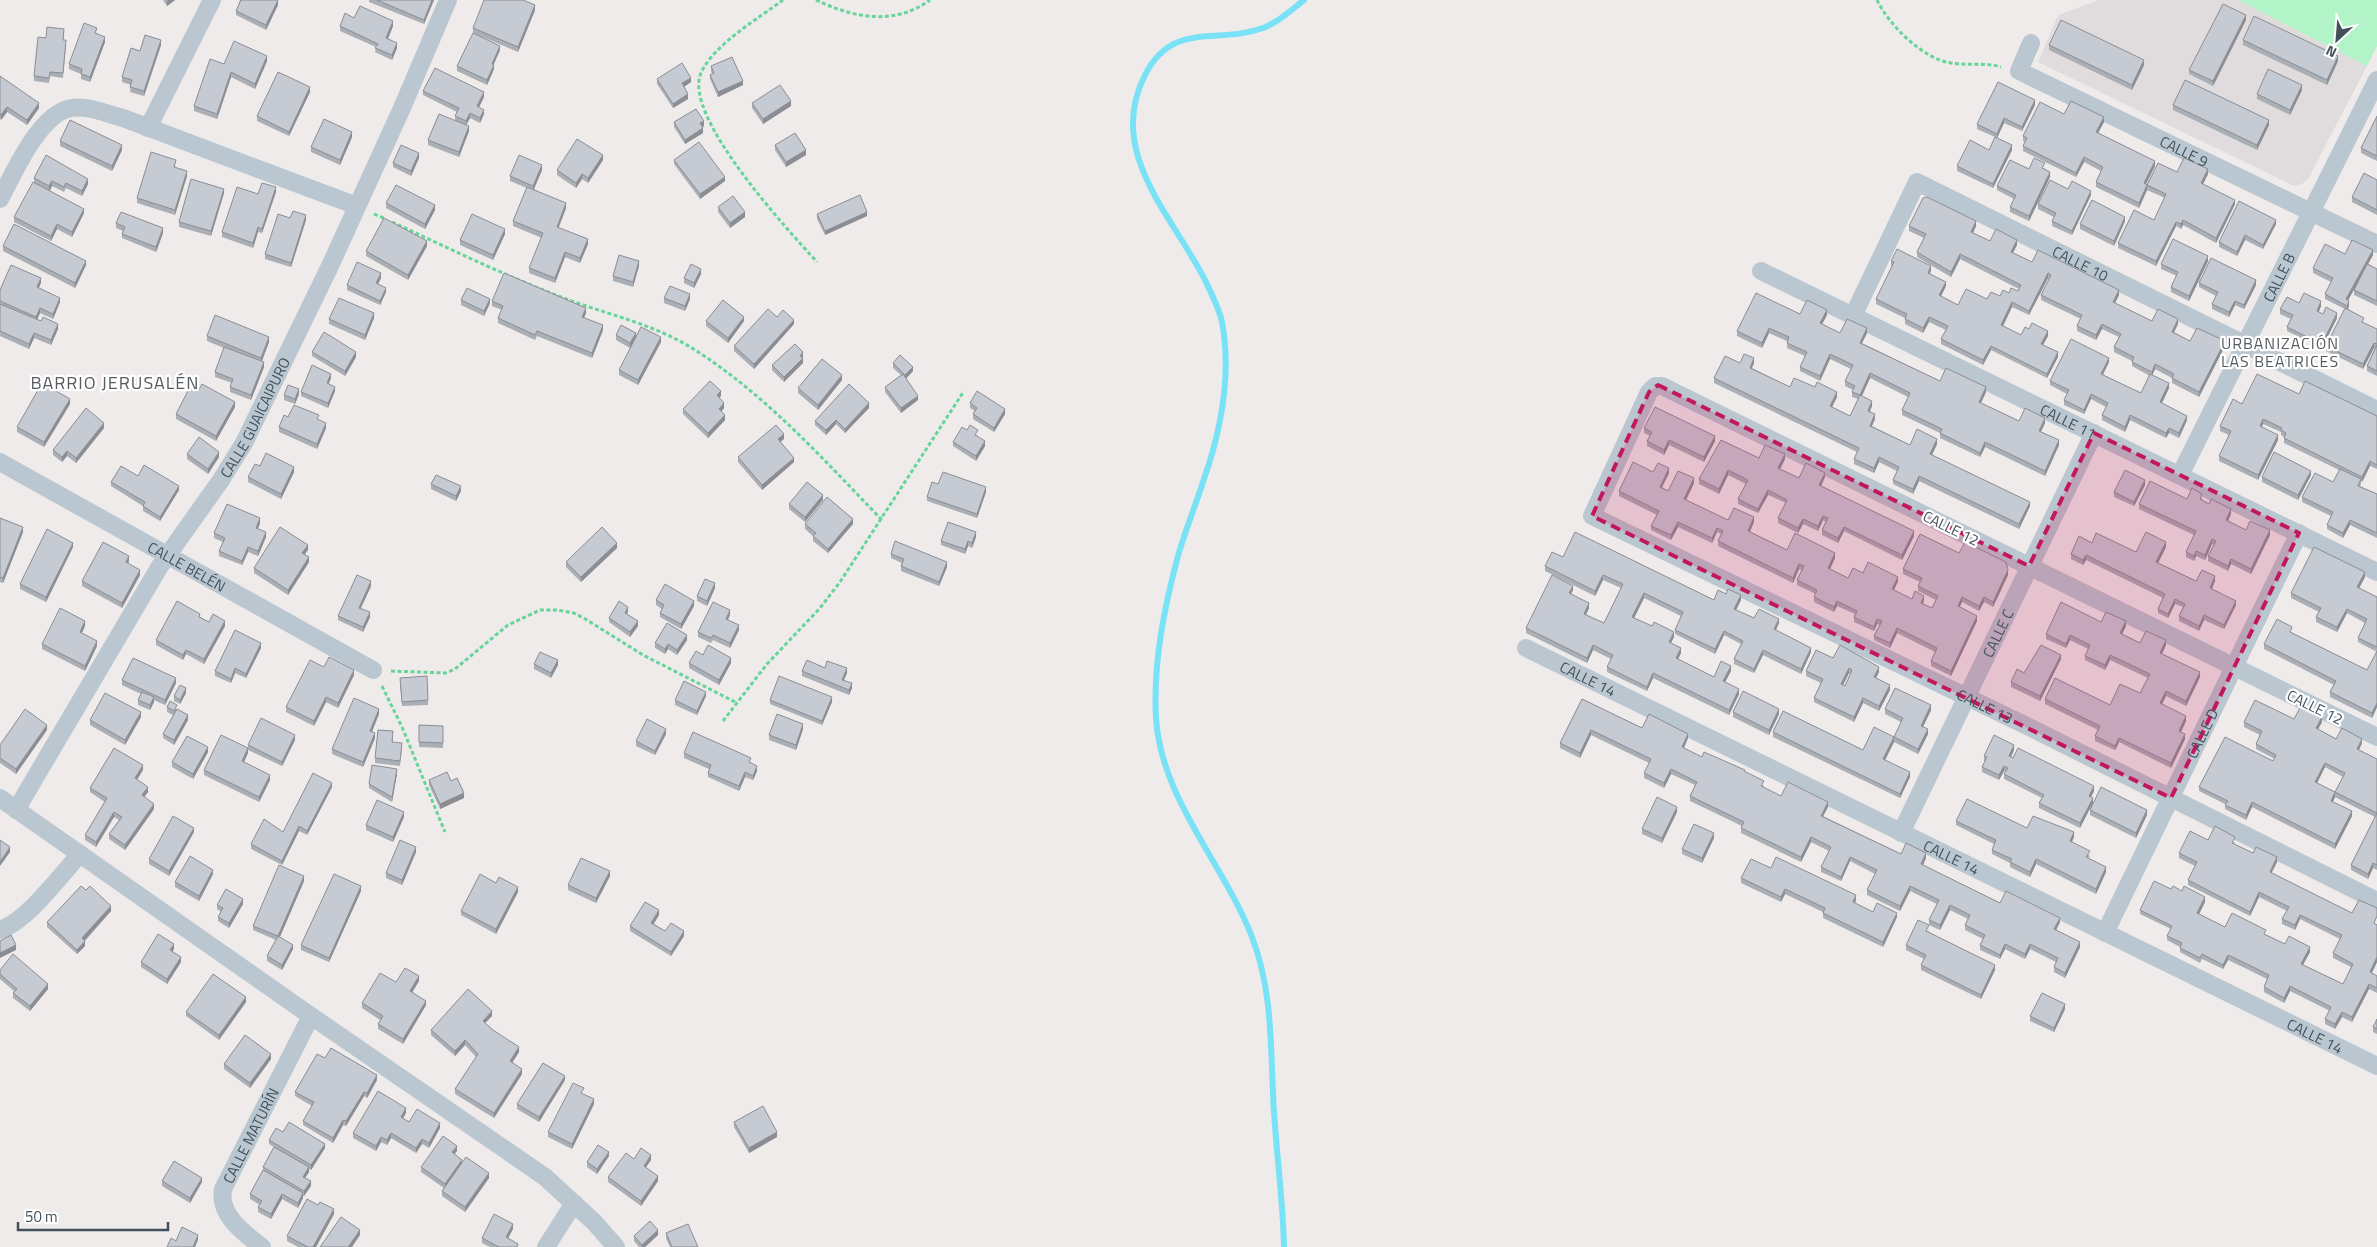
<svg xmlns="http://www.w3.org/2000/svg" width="2377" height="1247" font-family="'Titillium Web',sans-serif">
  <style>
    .education { fill: #e0dcdd }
    .green { fill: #b2f4c8 }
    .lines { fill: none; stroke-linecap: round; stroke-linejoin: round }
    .stream { stroke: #79e2f6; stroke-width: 6 }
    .path { stroke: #66d599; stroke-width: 3; stroke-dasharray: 4 2.5; stroke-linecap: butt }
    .minor { stroke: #bac7d0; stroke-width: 18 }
    .wall { fill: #aaaeb5; fill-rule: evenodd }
    .shaded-wall { fill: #8b8d93 }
    .building { fill: #c6cad2; stroke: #8b8d93; fill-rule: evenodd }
    .marked { fill: #c2185b; fill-opacity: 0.2; stroke: #c2185b; stroke-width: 4; stroke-dasharray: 10 6; stroke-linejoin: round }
    .labels { text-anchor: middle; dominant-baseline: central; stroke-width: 4.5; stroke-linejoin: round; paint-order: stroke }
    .street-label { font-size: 15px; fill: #42505b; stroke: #fff }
    .neighbourhood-label { font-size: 16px; letter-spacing: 1px; fill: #575c61; stroke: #fff }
    .quarter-label { font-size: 18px; letter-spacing: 1px; fill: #575c61; stroke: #fff }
  </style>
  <rect width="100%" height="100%" fill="#efebeb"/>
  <!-- education -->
  <path class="education" d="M 2099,0 L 2238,0 L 2367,66 L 2308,179 L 2302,184 L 2294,186 L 2038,62 L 2058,15 Z"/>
  <!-- green -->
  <path class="green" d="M 2238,0 L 2377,0 L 2377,46 L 2367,66 Z"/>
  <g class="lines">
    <!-- stream -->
    <path class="stream" d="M 1284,1247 C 1283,1202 1277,1158 1274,1112 C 1270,1053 1274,994 1252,937 C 1224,864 1161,799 1156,718 C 1153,663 1164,608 1178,556 C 1185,531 1195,507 1203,482 C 1221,431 1232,376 1222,322 C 1219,308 1212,295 1206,282 C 1174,217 1105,153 1145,75 C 1173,20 1217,45 1263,28 C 1279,22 1291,10 1304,0"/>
    <!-- path -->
    <path class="path" d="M 783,0 C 759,18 713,45 701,73 C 682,116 788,230 817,262
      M 816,0 C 854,18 894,26 930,0
      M 1877,0 C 1889,25 1923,59 1951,63 C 1968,66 1984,62 2001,67
      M 374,214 L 386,219
      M 392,222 C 448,248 504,275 561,297 C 605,314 655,324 695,350 C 766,395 824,460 882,520
      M 391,671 L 446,673 L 455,669 L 508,625 L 540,610 L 557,610 L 574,613 L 587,620 L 643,655 L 737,703
      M 382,686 L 402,727 L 445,832
      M 723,721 L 767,664 L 820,608 L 840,582 L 964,391"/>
    <!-- minor -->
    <g class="minor">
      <path id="s1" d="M 2031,43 L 2019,71 L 2377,244"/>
      <path d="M 148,128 L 212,0"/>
      <path d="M 0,199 C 14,173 39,114 71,108 C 88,105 107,114 123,118 L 357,206"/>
      <path id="s2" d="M 1761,271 L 2377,572"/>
      <path id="s3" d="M 1853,316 L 1917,182 L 2377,410"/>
      <path id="s4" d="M 0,462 L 373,670"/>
      <path id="s5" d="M 2180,475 L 2377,80"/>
      <path id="s6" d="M 1526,648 L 2377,1066"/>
      <path id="s7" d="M 2377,737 L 1662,386 L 1655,386 L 1649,392 L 1592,516 L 2029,727 L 2377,901"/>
      <path d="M 0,798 L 311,1016 L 545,1177 L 594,1222 L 616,1247"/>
      <path id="s8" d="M 16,810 L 160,566 L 221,480 L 244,443 L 330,266 L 402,108 L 448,0"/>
      <path id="s9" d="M 1901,833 L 2094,433"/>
      <path d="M 0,930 C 27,921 60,876 80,854"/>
      <path id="s10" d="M 2105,933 L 2299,533"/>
      <path id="s11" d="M 262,1247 C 244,1233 218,1215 223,1189 L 311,1016"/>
      <path d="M 546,1247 L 574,1203"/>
    </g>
  </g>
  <!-- wall -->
  <path class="wall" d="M 163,0 L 175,0 L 167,6 Z
    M 240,0 L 278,0 L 278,5 L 266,30 L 236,15 L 236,11 Z
    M 369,0 L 434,0 L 424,24 L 369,2 Z
    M 535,10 L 518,52 L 473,33 L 473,28 Z
    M 354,18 L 393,26 L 388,39 L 397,48 L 392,60 L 375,52 L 376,47 L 340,31 L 340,26 Z
    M 2246,20 L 2213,86 L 2189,74 L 2189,70 Z
    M 97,32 L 96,34 L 105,42 L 90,82 L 81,79 L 81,74 L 69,69 L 69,64 Z
    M 64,34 L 63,40 L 66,45 L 63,78 L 50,76 L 49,83 L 34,81 L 34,76 L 46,38 Z
    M 2243,40 L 2338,61 L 2327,85 L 2243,45 Z
    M 161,45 L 144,96 L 130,92 L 131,85 L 122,82 L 122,77 L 140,51 Z
    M 2049,45 L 2144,65 L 2132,90 L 2049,50 Z
    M 500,50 L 494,64 L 494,69 L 487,85 L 457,71 L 457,66 Z
    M 267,61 L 255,89 L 231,77 L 217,119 L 194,111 L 194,106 L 224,64 Z
    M 711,66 L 743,85 L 718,97 L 710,79 L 710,75 L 712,74 L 711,71 Z
    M 0,76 L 39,108 L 27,125 L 7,112 L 1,120 L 0,119 Z
    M 657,79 L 691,82 L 684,87 L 688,99 L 673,108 L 657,84 Z
    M 2302,90 L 2290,115 L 2257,99 L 2257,94 Z
    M 423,91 L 484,97 L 479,107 L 484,114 L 480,123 L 470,118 L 466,125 L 469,131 L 459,157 L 428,145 L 428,140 L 455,120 L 455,116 L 457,112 L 423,95 Z
    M 310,92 L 289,136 L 257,121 L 257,116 Z
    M 752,103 L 791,106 L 763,124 L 752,108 Z
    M 2035,105 L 2022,131 L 2004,123 L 1997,138 L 2012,150 L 1993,188 L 1957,171 L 1957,166 L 1989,150 L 1995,137 L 1977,129 L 1977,124 Z
    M 2173,105 L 2269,125 L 2257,150 L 2173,110 Z
    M 2064,114 L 2104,122 L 2098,133 L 2155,166 L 2146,184 L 2147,190 L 2139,208 L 2096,187 L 2096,182 L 2101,171 L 2084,162 L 2076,177 L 2023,151 L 2023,146 L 2025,142 L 2023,141 L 2023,136 Z
    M 2377,116 L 2377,161 L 2361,153 L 2361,148 Z
    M 674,122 L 704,126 L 702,127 L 703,133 L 685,144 L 674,127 Z
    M 352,137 L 340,165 L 311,152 L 311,147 Z
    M 60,141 L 122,150 L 112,171 L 60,146 Z
    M 775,145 L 806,155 L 786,167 L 775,150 Z
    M 419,158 L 411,176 L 393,167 L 393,163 Z
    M 603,160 L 588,183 L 582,179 L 576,188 L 557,175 L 557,170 Z
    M 674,160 L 725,181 L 700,199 L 674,164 Z
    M 176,165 L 175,167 L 187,176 L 175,215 L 137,203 L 137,198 Z
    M 2045,168 L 2044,169 L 2050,177 L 2029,221 L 2010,212 L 2010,207 L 2014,199 L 1997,190 L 1997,186 L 2029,169 Z
    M 542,170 L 534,189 L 566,208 L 558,228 L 588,244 L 580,263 L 565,257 L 555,283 L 529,273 L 529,268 L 542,238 L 513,226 L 513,221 L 527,188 L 510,181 L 510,176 Z
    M 2177,172 L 2208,174 L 2203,184 L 2235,204 L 2216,243 L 2183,225 L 2181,229 L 2176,226 L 2156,266 L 2118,248 L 2118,243 L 2154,220 L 2165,198 L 2147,190 L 2147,185 Z
    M 34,178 L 88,184 L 82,196 L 66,188 L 64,192 L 52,186 L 50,191 L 84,213 L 72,237 L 57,229 L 51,241 L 14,222 L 14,217 L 34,183 Z
    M 2377,180 L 2377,215 L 2352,202 L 2352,197 Z
    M 2068,189 L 2091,195 L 2072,235 L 2052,226 L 2052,221 L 2054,217 L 2038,209 L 2038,204 Z
    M 276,192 L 262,233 L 258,232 L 253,248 L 222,237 L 222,232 L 258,194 Z
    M 224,193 L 211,236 L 179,227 L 179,222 Z
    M 386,203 L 435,210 L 425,229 L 386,208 Z
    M 718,207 L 745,217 L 730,228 L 718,212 Z
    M 817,214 L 867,216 L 825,235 L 817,219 Z
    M 290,218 L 306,220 L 291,267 L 265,259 L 265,254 Z
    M 2125,221 L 2114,246 L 2080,229 L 2080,224 Z
    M 116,223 L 163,233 L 156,252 L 122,238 L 122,234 L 123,231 L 116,228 Z
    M 2276,224 L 2263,249 L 2245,240 L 2237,256 L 2219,247 L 2219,242 Z
    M 1909,226 L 1976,226 L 1973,233 L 1990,241 L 2017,245 L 2013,253 L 2032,262 L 2119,295 L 2115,303 L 2152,321 L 2178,324 L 2174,332 L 2190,341 L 2225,346 L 2199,397 L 2172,383 L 2172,378 L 2155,369 L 2152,375 L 2169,388 L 2162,403 L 2187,420 L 2179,438 L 2169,433 L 2166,438 L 2130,420 L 2125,432 L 2102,420 L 2102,415 L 2106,407 L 2091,399 L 2084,414 L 2064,405 L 2064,400 L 2067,394 L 2050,385 L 2050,381 L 2109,362 L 2103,375 L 2141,393 L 2150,376 L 2132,366 L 2132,361 L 2114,352 L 2114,347 L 2119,337 L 2102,329 L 2096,340 L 2077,331 L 2077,326 L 2081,319 L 2041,300 L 2041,295 L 2049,279 L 2048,278 L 2029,315 L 2012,307 L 2003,326 L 2021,335 L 2029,329 L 2048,336 L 2043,345 L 2058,357 L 2047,378 L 1991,350 L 1983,365 L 1941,344 L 1941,339 L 1946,330 L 1929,322 L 1923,333 L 1905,324 L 1905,318 L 1876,304 L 1876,299 L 1892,266 L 1891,266 L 1891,261 L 1931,270 L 1930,274 L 1946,286 L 1941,296 L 1958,305 L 1987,299 L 2018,291 L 2019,289 L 1960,259 L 1951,277 L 1917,257 L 1917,252 L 1924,238 L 1909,231 Z
    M 505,234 L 493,260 L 460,245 L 460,240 Z
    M 3,246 L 86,265 L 75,288 L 3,251 Z
    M 427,246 L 408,280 L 366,256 L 366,251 Z
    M 2345,254 L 2373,255 L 2368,264 L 2377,269 L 2377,306 L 2354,295 L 2354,290 L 2360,279 L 2348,300 L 2349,306 L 2348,309 L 2364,323 L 2377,329 L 2377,376 L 2367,371 L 2367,366 L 2375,348 L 2374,348 L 2363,369 L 2326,351 L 2326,346 L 2345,309 L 2325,299 L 2325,294 L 2331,282 L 2313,273 L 2313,268 Z
    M 2208,261 L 2189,301 L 2171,292 L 2171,287 L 2177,276 L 2161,269 L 2161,264 Z
    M 639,266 L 633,287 L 613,281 L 613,276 Z
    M 701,274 L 694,288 L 684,283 L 684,278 Z
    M 381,278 L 378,284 L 386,292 L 380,305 L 347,290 L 347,285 Z
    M 41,283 L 38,288 L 60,302 L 53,319 L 40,313 L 37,320 L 58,329 L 51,345 L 34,338 L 29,349 L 0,336 L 0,290 Z
    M 2199,283 L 2256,285 L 2244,309 L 2235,305 L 2229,317 L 2212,309 L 2212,304 L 2216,296 L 2199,287 Z
    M 664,298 L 690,299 L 685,311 L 664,303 Z
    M 461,300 L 490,303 L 484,316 L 461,305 Z
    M 492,301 L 586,313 L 584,318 L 603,330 L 592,358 L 537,336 L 535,340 L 498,323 L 498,318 L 502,310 L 492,306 Z
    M 2299,303 L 2321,306 L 2319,312 L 2323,314 L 2337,318 L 2322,348 L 2287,331 L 2287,327 L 2291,319 L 2280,314 L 2280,309 Z
    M 1800,314 L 1827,315 L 1822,324 L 1840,333 L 1867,333 L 1862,343 L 1940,381 L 1986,392 L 1981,403 L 2019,421 L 2045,423 L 2041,432 L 2059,445 L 2045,476 L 1985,447 L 1980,457 L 1940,438 L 1940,433 L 1902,415 L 1902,410 L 1908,397 L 1870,378 L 1862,396 L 1872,406 L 1869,412 L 1875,419 L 1872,426 L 1910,445 L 1937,444 L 1932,455 L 2030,506 L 2019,529 L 1919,481 L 1913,494 L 1893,484 L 1893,480 L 1897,471 L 1879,462 L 1874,473 L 1854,464 L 1854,459 L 1857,452 L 1714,383 L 1714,378 L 1740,363 L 1754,363 L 1752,368 L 1790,387 L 1837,397 L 1832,407 L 1850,416 L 1858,399 L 1852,397 L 1852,392 L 1853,390 L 1845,386 L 1845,381 L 1851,369 L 1830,359 L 1820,381 L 1800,371 L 1800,367 L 1805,356 L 1787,348 L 1787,341 L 1769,333 L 1762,348 L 1737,336 L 1737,331 Z
    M 777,317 L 794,324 L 754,369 L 734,351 L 734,346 Z
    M 374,318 L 365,340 L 329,324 L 329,319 Z
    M 706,321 L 744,321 L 728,343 L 706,326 Z
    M 636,333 L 630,348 L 616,340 L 616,335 Z
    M 207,336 L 269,342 L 262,361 L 264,367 L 251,400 L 230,392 L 230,387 L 232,383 L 215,377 L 215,372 L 224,348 L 207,341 Z
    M 661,342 L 638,385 L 619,375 L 619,370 Z
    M 312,352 L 356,357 L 345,376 L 312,356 Z
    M 803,357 L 802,358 L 803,363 L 784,382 L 772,370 L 772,365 Z
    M 893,363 L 913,371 L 906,379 L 918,400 L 901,413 L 885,392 L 885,387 L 901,375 L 893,368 Z
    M 331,378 L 328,384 L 335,391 L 328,408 L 301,396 L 301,392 Z
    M 842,380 L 818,410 L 798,393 L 798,388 Z
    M 299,394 L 295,404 L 284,400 L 284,395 Z
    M 2299,394 L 2377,416 L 2377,469 L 2370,466 L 2362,482 L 2361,481 L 2361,484 L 2360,486 L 2377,494 L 2377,538 L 2350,525 L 2343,538 L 2327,529 L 2327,525 L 2331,516 L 2302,502 L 2302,497 L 2333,482 L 2339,470 L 2284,443 L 2284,437 L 2281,435 L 2281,432 L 2263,424 L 2262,427 L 2278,440 L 2258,480 L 2219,461 L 2219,456 L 2229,435 L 2220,431 L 2220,426 L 2242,404 Z
    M 721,396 L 719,398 L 724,408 L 721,412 L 725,420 L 708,438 L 683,414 L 683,409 Z
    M 970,403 L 1005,414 L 994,432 L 973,419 L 973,414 L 975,411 L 970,408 Z
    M 70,404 L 44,447 L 17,432 L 17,427 Z
    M 235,407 L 216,441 L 176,419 L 176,414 Z
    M 869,408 L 845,433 L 836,424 L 826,435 L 815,425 L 815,421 Z
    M 288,417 L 319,420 L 326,428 L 317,449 L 279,432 L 279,427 Z
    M 104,428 L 76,463 L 67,456 L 62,462 L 53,455 L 53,450 Z
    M 1644,428 L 1715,441 L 1704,462 L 1669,445 L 1664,455 L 1647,446 L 1647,441 L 1650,436 L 1644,433 Z
    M 978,435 L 977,437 L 985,446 L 976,461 L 953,446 L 953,442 Z
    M 784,439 L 780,442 L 794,462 L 762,490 L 738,462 L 738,457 Z
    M 187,454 L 219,457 L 208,474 L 187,459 Z
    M 1759,458 L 1785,459 L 1780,469 L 1799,478 L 1825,477 L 1821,486 L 1914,536 L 1902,560 L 1844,531 L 1838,543 L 1822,535 L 1822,530 L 1826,522 L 1823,520 L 1818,531 L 1803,524 L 1798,533 L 1778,523 L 1778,518 L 1786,503 L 1768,495 L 1758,513 L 1738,504 L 1738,499 L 1746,484 L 1728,475 L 1719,494 L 1699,484 L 1699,479 Z
    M 260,466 L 294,472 L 281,499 L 248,482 L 248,477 Z
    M 1669,473 L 1662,487 L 1668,491 L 1694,483 L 1686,500 L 1728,520 L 1754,522 L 1750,532 L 1787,550 L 1835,558 L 1830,569 L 1848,578 L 1863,573 L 1898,581 L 1894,590 L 1912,599 L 1924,600 L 1923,604 L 1932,608 L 1936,600 L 1918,591 L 1918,586 L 1920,582 L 1903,574 L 1903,569 L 1959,553 L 2008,575 L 1993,607 L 1984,602 L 1979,611 L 1962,602 L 1959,607 L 1977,621 L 1951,676 L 1931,666 L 1931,661 L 1935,652 L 1897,633 L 1890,648 L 1874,640 L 1874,636 L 1880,625 L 1877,624 L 1874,631 L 1854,622 L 1854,617 L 1855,614 L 1837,606 L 1834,612 L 1814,602 L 1814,597 L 1816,594 L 1797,585 L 1797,580 L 1802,570 L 1799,569 L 1793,583 L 1718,546 L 1718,541 L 1721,534 L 1717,532 L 1712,543 L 1678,527 L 1671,540 L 1651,530 L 1651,526 L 1657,515 L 1619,496 L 1619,491 Z
    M 2311,475 L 2298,500 L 2262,482 L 2262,477 Z
    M 138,476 L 179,490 L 160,521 L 143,511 L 143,506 L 111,486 L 111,482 Z
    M 431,484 L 461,491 L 456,501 L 431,489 Z
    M 938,484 L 986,492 L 977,518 L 927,501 L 927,497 Z
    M 2145,485 L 2134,506 L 2114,497 L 2114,492 Z
    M 2202,498 L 2202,500 L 2231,514 L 2228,521 L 2246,530 L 2270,535 L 2251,574 L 2231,564 L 2228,571 L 2208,561 L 2208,556 L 2214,545 L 2212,544 L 2205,560 L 2196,556 L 2194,561 L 2186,557 L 2186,552 L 2194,535 L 2139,509 L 2139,504 L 2187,499 Z
    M 823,500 L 805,522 L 789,509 L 789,504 Z
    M 0,518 L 23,532 L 3,583 L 0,582 Z
    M 260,523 L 258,529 L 266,537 L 258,556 L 248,552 L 242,565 L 219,556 L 219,551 L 223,542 L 214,538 L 214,533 Z
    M 805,524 L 853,524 L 828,553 L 813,541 L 813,536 L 805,529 Z
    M 976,537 L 972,548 L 968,546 L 965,554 L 941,545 L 941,541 Z
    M 2092,543 L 2136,552 L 2166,547 L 2158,563 L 2196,581 L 2215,581 L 2212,589 L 2236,605 L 2224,629 L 2204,620 L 2199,631 L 2179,621 L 2179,616 L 2183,607 L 2175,604 L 2168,618 L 2158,613 L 2158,609 L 2163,598 L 2086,560 L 2083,565 L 2071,559 L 2071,554 Z
    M 73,547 L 46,602 L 20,589 L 20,584 Z
    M 617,548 L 581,582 L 566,567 L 566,562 Z
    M 308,550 L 304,554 L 309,562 L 288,595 L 254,573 L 254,568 Z
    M 891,554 L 947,567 L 939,586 L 901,571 L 901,566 L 902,563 L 891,558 Z
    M 1563,557 L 1714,600 L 1726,594 L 1741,600 L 1736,610 L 1754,618 L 1779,623 L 1776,630 L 1811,652 L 1801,674 L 1763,655 L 1754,673 L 1734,664 L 1734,659 L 1741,644 L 1724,635 L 1715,654 L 1675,634 L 1675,630 L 1681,616 L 1644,598 L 1634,618 L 1674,637 L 1670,643 L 1681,653 L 1678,659 L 1714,677 L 1731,671 L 1725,682 L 1739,694 L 1729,715 L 1653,678 L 1647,691 L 1607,672 L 1607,667 L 1611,659 L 1593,650 L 1587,663 L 1526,633 L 1526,628 L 1573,590 L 1571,594 L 1589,608 L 1586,615 L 1604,623 L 1621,588 L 1603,580 L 1595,596 L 1545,571 L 1545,566 Z
    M 129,561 L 128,564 L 140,575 L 122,608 L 82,586 L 82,581 Z
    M 2365,577 L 2359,588 L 2377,597 L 2377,707 L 2372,718 L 2330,697 L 2330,692 L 2334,685 L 2264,649 L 2264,644 L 2292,632 L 2292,633 L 2367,670 L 2377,652 L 2358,642 L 2358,638 L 2365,623 L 2347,613 L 2337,632 L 2316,622 L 2316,617 L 2319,612 L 2291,598 L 2291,593 Z
    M 371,586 L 361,608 L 370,617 L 363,632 L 338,620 L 338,616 Z
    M 715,588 L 707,606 L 697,601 L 697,596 Z
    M 656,600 L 694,606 L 681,629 L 660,617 L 660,613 L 662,609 L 656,605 Z
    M 628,612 L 627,614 L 638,626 L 630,637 L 609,622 L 609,618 Z
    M 730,615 L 728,620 L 739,630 L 730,648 L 713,640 L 711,643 L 698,637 L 698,632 Z
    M 200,617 L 209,622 L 225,626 L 204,664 L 186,654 L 183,660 L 156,645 L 156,640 Z
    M 2101,622 L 2126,626 L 2122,634 L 2140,643 L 2166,645 L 2162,654 L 2200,677 L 2186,706 L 2166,696 L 2162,704 L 2186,721 L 2181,732 L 2185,739 L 2171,768 L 2119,742 L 2115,750 L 2095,741 L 2095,736 L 2098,730 L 2045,704 L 2045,699 L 2110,705 L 2140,693 L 2148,678 L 2110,660 L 2105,670 L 2085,660 L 2085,656 L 2088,649 L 2070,640 L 2066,648 L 2046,639 L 2046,634 Z
    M 85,626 L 82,633 L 97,646 L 85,671 L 42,649 L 42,644 Z
    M 687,640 L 677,655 L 668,649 L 665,654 L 655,648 L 655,643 Z
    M 261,648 L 246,678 L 235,673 L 231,683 L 215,676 L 215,671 Z
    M 703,655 L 731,663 L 719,685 L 689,668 L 689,663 Z
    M 1833,658 L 1879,672 L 1875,678 L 1890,690 L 1879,711 L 1863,703 L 1854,722 L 1814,702 L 1814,698 L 1821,683 L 1806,676 L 1806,671 ZM 1849,673 L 1851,674 L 1845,686 L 1843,685 Z
    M 2061,659 L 2040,701 L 2011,687 L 2011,682 Z
    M 534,664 L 558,665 L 551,678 L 534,669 Z
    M 324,667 L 354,675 L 338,708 L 326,702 L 314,726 L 286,712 L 286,707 Z
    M 825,668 L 847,673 L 844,680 L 852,688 L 849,695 L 802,676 L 802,671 Z
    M 122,680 L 176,683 L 165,705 L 154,700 L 154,702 L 150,710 L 138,705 L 138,700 L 141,694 L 122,685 Z
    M 400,683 L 428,700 L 428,705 L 402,706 Z
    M 186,693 L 180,704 L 174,701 L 174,696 Z
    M 706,696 L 697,715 L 675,705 L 675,700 Z
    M 1582,699 L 1642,728 L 1688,738 L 1684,748 L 1702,757 L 1745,772 L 1764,786 L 1763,787 L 1781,796 L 1828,807 L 1823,816 L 1901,854 L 1926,858 L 1923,865 L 2000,903 L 2060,922 L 2056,930 L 2080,947 L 2065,978 L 2054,972 L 2054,967 L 2056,962 L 2030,949 L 2025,959 L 2005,949 L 2000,959 L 1980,950 L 1980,945 L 1983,939 L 1965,930 L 1965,925 L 1968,919 L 1950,910 L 1940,930 L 1929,925 L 1929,920 L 1937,904 L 1910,891 L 1900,911 L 1867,895 L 1867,890 L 1875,874 L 1850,861 L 1841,881 L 1821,872 L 1821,867 L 1829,851 L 1811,842 L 1801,862 L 1741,833 L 1741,828 L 1742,826 L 1690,801 L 1690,796 L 1695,785 L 1671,774 L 1664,788 L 1644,778 L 1644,773 L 1649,763 L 1591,735 L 1580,758 L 1560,748 L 1560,743 Z
    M 770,700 L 832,702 L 822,725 L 770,704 Z
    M 167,707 L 177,709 L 188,720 L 174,745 L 163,738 L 163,734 L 173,715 L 167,712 Z
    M 1885,709 L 1931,710 L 1923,727 L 1928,734 L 1918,754 L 1894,742 L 1885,760 L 1910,777 L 1900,798 L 1773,737 L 1773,732 L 1863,750 L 1894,737 L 1901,722 L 1885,714 Z
    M 1733,712 L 1779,714 L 1769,735 L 1733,717 Z
    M 379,714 L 372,732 L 375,738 L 363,767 L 332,754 L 332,749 Z
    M 141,717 L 125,745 L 90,725 L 90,720 Z
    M 2294,719 L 2322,722 L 2318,729 L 2336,739 L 2362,743 L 2359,750 L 2377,759 L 2377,870 L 2373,868 L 2368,879 L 2351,870 L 2351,865 L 2375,817 L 2335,797 L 2333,802 L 2352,816 L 2335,849 L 2252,807 L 2246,820 L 2225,809 L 2225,804 L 2199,791 L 2199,787 L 2273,761 L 2275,759 L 2256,749 L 2256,744 L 2260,735 L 2244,727 L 2244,722 ZM 2325,767 L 2343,777 L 2335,792 L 2317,783 Z
    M 419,725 L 443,726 L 443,748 L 419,747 Z
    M 803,729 L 796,750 L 769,740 L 769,735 Z
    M 47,730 L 16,774 L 0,763 L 0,745 Z
    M 666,734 L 655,755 L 636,746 L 636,741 Z
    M 393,736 L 393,742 L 402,748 L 400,766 L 375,763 L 375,758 Z
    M 295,740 L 282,766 L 248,750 L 248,745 Z
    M 2014,750 L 2011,757 L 2094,791 L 2091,797 L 2080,828 L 2039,808 L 2039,803 L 2042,798 L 2004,779 L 2004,774 L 2006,772 L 2004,771 L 1999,780 L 1982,772 L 1982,767 L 1985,761 L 1984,761 L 1984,756 Z
    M 208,752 L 193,779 L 172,767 L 172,762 Z
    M 248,753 L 244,762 L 270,780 L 259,802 L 204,775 L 204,770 Z
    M 684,753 L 751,762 L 751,763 L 757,771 L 753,780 L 745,777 L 739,791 L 708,777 L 708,773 L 709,769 L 684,758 Z
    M 143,770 L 137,779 L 148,792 L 144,797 L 154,809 L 125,850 L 109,839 L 109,834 L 119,820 L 114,817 L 96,847 L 85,840 L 85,835 L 105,802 L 90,792 L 90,788 Z
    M 397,774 L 392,802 L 369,788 L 369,784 Z
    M 429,780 L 451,781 L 464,798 L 440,809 L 429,785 Z
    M 332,787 L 307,835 L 299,831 L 282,865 L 251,849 L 251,844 L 283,832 Z
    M 2090,810 L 2147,815 L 2136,838 L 2090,815 Z
    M 1677,812 L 1662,843 L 1642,834 L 1642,829 Z
    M 404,817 L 393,842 L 366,830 L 366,825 Z
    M 1956,821 L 2027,828 L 2074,837 L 2072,842 L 2090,856 L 2088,858 L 2106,872 L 2096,894 L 2036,864 L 2030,877 L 2010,867 L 2010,863 L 1992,854 L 1992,850 L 1994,844 L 1956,825 Z
    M 194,832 L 169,876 L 149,864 L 149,859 Z
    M 1714,838 L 1702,863 L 1682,854 L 1682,849 Z
    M 2235,842 L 2234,844 L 2253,853 L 2277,862 L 2271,873 L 2332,903 L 2377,925 L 2377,962 L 2372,973 L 2377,976 L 2377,993 L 2369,989 L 2352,1022 L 2342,1017 L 2335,1029 L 2325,1024 L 2325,1019 L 2330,1011 L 2290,991 L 2284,1003 L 2264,992 L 2264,987 L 2267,979 L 2249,970 L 2228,960 L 2223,969 L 2202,959 L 2200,963 L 2180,952 L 2180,947 L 2167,940 L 2167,936 L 2171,929 L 2140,914 L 2140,910 L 2171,889 L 2205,902 L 2199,914 L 2225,927 L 2266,935 L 2285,944 L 2310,952 L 2303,965 L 2343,984 L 2351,967 L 2333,958 L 2333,953 L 2340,939 L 2300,919 L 2295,930 L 2282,924 L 2282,919 L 2287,911 L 2259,897 L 2250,916 L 2188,885 L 2188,880 L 2195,866 L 2179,858 L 2179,853 Z
    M 416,852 L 402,885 L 386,878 L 386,873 Z
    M 1771,868 L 1856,900 L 1855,903 L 1873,912 L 1897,917 L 1883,947 L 1823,918 L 1823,912 L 1785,894 L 1781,902 L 1741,883 L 1741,878 Z
    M 213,874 L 199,901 L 175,887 L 175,882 Z
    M 610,876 L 596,903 L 568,890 L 568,885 Z
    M 304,881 L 280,937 L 293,949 L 282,970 L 267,961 L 267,956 L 276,940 L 253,930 L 253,926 Z
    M 496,883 L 518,892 L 496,934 L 461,915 L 461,911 Z
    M 361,891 L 329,962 L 301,950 L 301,945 Z
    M 243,904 L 229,928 L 218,921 L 218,917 L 221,912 L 217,909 L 217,905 Z
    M 111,911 L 85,941 L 85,946 L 77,954 L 47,927 L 47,922 Z
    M 659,915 L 654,924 L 665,931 L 684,936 L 671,956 L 630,931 L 630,926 Z
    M 1929,930 L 1928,932 L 1995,970 L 1981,999 L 1921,970 L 1921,965 L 1924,959 L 1906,950 L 1906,945 Z
    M 174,949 L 172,952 L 181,962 L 167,984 L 141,967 L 141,962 Z
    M 0,970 L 48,989 L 30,1011 L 13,998 L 13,993 L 14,991 L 0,979 Z
    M 419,981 L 412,992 L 426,1005 L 403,1044 L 378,1029 L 378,1024 L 380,1020 L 362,1008 L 362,1003 L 396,982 Z
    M 246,1002 L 219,1040 L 186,1016 L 186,1012 Z
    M 2065,1009 L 2054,1032 L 2030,1021 L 2030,1016 Z
    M 492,1016 L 485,1023 L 493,1030 L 519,1052 L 512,1063 L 522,1074 L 494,1118 L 455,1094 L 455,1089 L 476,1057 L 465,1045 L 455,1056 L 431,1035 L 431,1030 Z
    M 2377,1019 L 2377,1034 L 2373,1032 L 2373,1027 Z
    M 325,1058 L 377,1080 L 367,1098 L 364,1096 L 346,1126 L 343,1125 L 333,1143 L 303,1125 L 303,1121 L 312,1106 L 295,1096 L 295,1092 Z
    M 271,1059 L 250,1088 L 224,1069 L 224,1064 Z
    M 565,1080 L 539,1122 L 517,1109 L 517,1104 Z
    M 584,1093 L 583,1094 L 594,1104 L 572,1149 L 548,1137 L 548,1132 Z
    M 406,1113 L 403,1118 L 409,1122 L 440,1128 L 429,1148 L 422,1144 L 416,1153 L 391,1138 L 387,1145 L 381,1142 L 376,1151 L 353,1138 L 353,1133 Z
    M 734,1122 L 777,1137 L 749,1153 L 734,1127 Z
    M 283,1132 L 325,1148 L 311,1170 L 309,1169 L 309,1172 L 305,1178 L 311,1186 L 304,1196 L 303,1196 L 303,1198 L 298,1208 L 282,1199 L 271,1219 L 258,1212 L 258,1207 L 260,1205 L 250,1199 L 250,1194 L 263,1171 L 263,1167 L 274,1147 L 269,1144 L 269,1140 Z
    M 457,1151 L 454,1154 L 462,1163 L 489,1178 L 465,1212 L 442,1196 L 442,1191 L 444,1188 L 421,1172 L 421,1167 Z
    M 609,1156 L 597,1174 L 587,1167 L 587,1162 Z
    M 634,1159 L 651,1160 L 646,1167 L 658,1181 L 641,1206 L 608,1182 L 608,1177 Z
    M 162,1181 L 202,1182 L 190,1203 L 162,1186 Z
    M 334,1214 L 316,1247 L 298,1247 L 287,1241 L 287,1236 Z
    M 513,1229 L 508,1238 L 518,1247 L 490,1247 L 482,1243 L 482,1238 Z
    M 666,1233 L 698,1247 L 670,1247 L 666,1238 Z
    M 658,1235 L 645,1247 L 639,1247 L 634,1241 L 634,1236 Z"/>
  <!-- shaded-wall -->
  <path class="shaded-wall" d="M 169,0 L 175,0 L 167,6 L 167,1 Z
    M 278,0 L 278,5 L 266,30 L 266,25 Z
    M 432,0 L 434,0 L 424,24 L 424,20 Z
    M 535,5 L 535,10 L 518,52 L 518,47 Z
    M 2246,15 L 2246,20 L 2213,86 L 2213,81 Z
    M 393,21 L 393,26 L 386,43 L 386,38 Z
    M 105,37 L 105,42 L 90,82 L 90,77 Z
    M 161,40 L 161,45 L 144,96 L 144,91 Z
    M 397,43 L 397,48 L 392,60 L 392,55 Z
    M 500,46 L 500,50 L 492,68 L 492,64 Z
    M 267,56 L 267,61 L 255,89 L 255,84 Z
    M 2338,56 L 2338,61 L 2327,85 L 2327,80 Z
    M 2144,60 L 2144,65 L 2132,90 L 2132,85 Z
    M 494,65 L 494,69 L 487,85 L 487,80 Z
    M 231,72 L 231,77 L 217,119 L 217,114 Z
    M 691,78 L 691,82 L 682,88 L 682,83 Z
    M 743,81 L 743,85 L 718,97 L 718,92 Z
    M 2302,85 L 2302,90 L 2290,115 L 2290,110 Z
    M 310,87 L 310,92 L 289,136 L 289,132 Z
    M 484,92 L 484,97 L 477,111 L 477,106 Z
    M 688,94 L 688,99 L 673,108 L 673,104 Z
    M 2035,100 L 2035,105 L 2022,131 L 2022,127 Z
    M 791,101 L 791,106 L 763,124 L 763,119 Z
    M 39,103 L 39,108 L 27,125 L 27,120 Z
    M 7,107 L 7,112 L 1,120 L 1,115 Z
    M 484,110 L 484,114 L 480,123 L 480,118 Z
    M 470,113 L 470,118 L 466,125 L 466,121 Z
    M 2104,117 L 2104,122 L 2096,137 L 2096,132 Z
    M 2004,118 L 2004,123 L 1997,138 L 1997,134 Z
    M 2269,120 L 2269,125 L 2257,150 L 2257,145 Z
    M 704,121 L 704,126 L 700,128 L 700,123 Z
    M 469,126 L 469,131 L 459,157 L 459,152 Z
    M 703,128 L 703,133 L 685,144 L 685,140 Z
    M 352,132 L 352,137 L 340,165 L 340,160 Z
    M 122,145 L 122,150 L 112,171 L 112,166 Z
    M 2012,145 L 2012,150 L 1993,188 L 1993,184 Z
    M 806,150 L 806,155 L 786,167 L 786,162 Z
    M 419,153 L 419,158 L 411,176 L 411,171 Z
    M 603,155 L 603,160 L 588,183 L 588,178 Z
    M 2084,157 L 2084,162 L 2076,177 L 2076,173 Z
    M 2155,161 L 2155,166 L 2144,188 L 2144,183 Z
    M 542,165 L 542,170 L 533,191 L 533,186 Z
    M 2208,169 L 2208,174 L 2201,188 L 2201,183 Z
    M 187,171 L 187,176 L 175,215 L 175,210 Z
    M 2050,172 L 2050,177 L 2029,221 L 2029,216 Z
    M 582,174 L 582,179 L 576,188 L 576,183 Z
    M 725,177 L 725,181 L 700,199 L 700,194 Z
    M 88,179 L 88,184 L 82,196 L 82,191 Z
    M 52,181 L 52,186 L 49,191 L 49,186 Z
    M 2147,185 L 2147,190 L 2139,208 L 2139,203 Z
    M 276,187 L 276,192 L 262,233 L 262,229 Z
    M 224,189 L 224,193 L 211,236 L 211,231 Z
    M 2091,191 L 2091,195 L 2072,235 L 2072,231 Z
    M 2235,200 L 2235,204 L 2216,243 L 2216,238 Z
    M 566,203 L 566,208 L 557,232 L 557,227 Z
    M 435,205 L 435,210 L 425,229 L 425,224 Z
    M 84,209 L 84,213 L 72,237 L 72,232 Z
    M 745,212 L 745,217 L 730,228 L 730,223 Z
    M 867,212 L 867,216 L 825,235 L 825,231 Z
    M 306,215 L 306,220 L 291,267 L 291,263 Z
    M 2125,217 L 2125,221 L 2114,246 L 2114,241 Z
    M 2183,220 L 2183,225 L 2181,229 L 2181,224 Z
    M 2276,220 L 2276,224 L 2263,249 L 2263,245 Z
    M 1976,221 L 1976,226 L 1971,237 L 1971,232 Z
    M 2176,222 L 2176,226 L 2156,266 L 2156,261 Z
    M 57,224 L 57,229 L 51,241 L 51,236 Z
    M 258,227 L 258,232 L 253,248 L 253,243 Z
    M 163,228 L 163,233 L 156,252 L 156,247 Z
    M 505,229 L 505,234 L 493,260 L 493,255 Z
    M 2245,235 L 2245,240 L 2237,256 L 2237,252 Z
    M 588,239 L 588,244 L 580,263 L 580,258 Z
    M 2017,240 L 2017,245 L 2011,256 L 2011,252 Z
    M 427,241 L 427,246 L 408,280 L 408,275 Z
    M 2373,250 L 2373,255 L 2346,304 L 2346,299 Z
    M 565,252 L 565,257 L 555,283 L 555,278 Z
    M 1960,254 L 1960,259 L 1951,277 L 1951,272 Z
    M 2208,256 L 2208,261 L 2189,301 L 2189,296 Z
    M 86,261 L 86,265 L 75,288 L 75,283 Z
    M 639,261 L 639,266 L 633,287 L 633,282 Z
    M 1931,266 L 1931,270 L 1928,278 L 1928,273 Z
    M 701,269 L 701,274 L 694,288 L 694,283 Z
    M 381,273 L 381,278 L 376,288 L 376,283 Z
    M 2048,273 L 2048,278 L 2029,315 L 2029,311 Z
    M 41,278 L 41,283 L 37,292 L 37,287 Z
    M 2256,280 L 2256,285 L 2244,309 L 2244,305 Z
    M 1946,282 L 1946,286 L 1939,300 L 1939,295 Z
    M 386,288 L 386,292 L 380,305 L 380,301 Z
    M 2119,290 L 2119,295 L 2113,307 L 2113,302 Z
    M 690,294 L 690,299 L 685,311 L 685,306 Z
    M 60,298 L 60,302 L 53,319 L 53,314 Z
    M 490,299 L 490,303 L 484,316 L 484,311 Z
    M 2235,301 L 2235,305 L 2229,317 L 2229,312 Z
    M 2321,301 L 2321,306 L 2317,315 L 2317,311 Z
    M 2349,301 L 2349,306 L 2347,311 L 2347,306 Z
    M 2012,302 L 2012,307 L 2001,330 L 2001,325 Z
    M 40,308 L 40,313 L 36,322 L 36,317 Z
    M 586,308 L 586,313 L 582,322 L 582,317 Z
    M 1827,310 L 1827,315 L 1820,328 L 1820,323 Z
    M 374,313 L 374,318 L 365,340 L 365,335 Z
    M 2337,313 L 2337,318 L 2322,348 L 2322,344 Z
    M 744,317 L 744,321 L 728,343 L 728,338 Z
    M 1929,317 L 1929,322 L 1923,333 L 1923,328 Z
    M 2178,319 L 2178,324 L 2172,336 L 2172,332 Z
    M 794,320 L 794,324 L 754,369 L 754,364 Z
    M 58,324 L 58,329 L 51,345 L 51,340 Z
    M 2102,324 L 2102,329 L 2096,340 L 2096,335 Z
    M 603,325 L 603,330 L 592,358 L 592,353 Z
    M 1769,328 L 1769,333 L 1762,348 L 1762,343 Z
    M 1867,328 L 1867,333 L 1860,347 L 1860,343 Z
    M 2048,331 L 2048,336 L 2041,348 L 2041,344 Z
    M 34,333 L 34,338 L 29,349 L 29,344 Z
    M 636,333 L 636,338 L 630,348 L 630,343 Z
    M 269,337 L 269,342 L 261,363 L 261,358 Z
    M 661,337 L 661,342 L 638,385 L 638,380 Z
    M 2225,341 L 2225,346 L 2199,397 L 2199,392 Z
    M 2374,343 L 2374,348 L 2363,369 L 2363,364 Z
    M 1991,346 L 1991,350 L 1983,365 L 1983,360 Z
    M 356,352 L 356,357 L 345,376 L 345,371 Z
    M 803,352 L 803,357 L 800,360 L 800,356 Z
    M 2058,352 L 2058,357 L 2047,378 L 2047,374 Z
    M 1830,354 L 1830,359 L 1820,381 L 1820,376 Z
    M 803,358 L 803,363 L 784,382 L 784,377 Z
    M 1754,358 L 1754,363 L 1750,372 L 1750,368 Z
    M 2109,358 L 2109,362 L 2101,378 L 2101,374 Z
    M 264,362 L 264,367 L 251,400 L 251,395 Z
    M 2155,364 L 2155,369 L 2152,376 L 2152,372 Z
    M 913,367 L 913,371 L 905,379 L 905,375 Z
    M 1870,373 L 1870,378 L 1860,400 L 1860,395 Z
    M 331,374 L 331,378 L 327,388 L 327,383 Z
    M 842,375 L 842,380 L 818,410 L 818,405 Z
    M 2169,383 L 2169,388 L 2160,407 L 2160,402 Z
    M 335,387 L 335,391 L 328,408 L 328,403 Z
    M 1986,387 L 1986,392 L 1979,407 L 1979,402 Z
    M 299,389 L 299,394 L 295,404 L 295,399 Z
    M 721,391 L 721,396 L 717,400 L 717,395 Z
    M 1837,392 L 1837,397 L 1830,411 L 1830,406 Z
    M 2091,394 L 2091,399 L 2084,414 L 2084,410 Z
    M 918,396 L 918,400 L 901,413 L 901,408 Z
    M 70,399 L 70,404 L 44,447 L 44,442 Z
    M 1872,401 L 1872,406 L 1868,416 L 1868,411 Z
    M 235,402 L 235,407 L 216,441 L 216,436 Z
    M 724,403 L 724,408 L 719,414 L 719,409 Z
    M 869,403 L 869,408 L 845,433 L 845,429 Z
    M 1005,409 L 1005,414 L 994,432 L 994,428 Z
    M 1875,414 L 1875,419 L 1870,430 L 1870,426 Z
    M 725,415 L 725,420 L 708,438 L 708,433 Z
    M 2130,415 L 2130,420 L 2125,432 L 2125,427 Z
    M 2187,416 L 2187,420 L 2179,438 L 2179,433 Z
    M 2045,418 L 2045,423 L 2039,435 L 2039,431 Z
    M 2263,419 L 2263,424 L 2260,431 L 2260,426 Z
    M 836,420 L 836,424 L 826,435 L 826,430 Z
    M 104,423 L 104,428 L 76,463 L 76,458 Z
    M 326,423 L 326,428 L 317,449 L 317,444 Z
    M 2169,428 L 2169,433 L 2166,438 L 2166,433 Z
    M 784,434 L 784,439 L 778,444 L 778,439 Z
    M 2278,435 L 2278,440 L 2258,480 L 2258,475 Z
    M 1715,436 L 1715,441 L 1704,462 L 1704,457 Z
    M 1937,439 L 1937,444 L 1930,459 L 1930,454 Z
    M 1669,440 L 1669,445 L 1664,455 L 1664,450 Z
    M 2059,440 L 2059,445 L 2045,476 L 2045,471 Z
    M 985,441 L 985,446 L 976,461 L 976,456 Z
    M 1985,442 L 1985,447 L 1980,457 L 1980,453 Z
    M 67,451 L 67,456 L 62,462 L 62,457 Z
    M 219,452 L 219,457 L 208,474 L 208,469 Z
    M 1785,454 L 1785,459 L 1778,473 L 1778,468 Z
    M 1879,457 L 1879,462 L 1874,473 L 1874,468 Z
    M 794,458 L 794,462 L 762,490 L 762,485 Z
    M 2370,461 L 2370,466 L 2362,482 L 2362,477 Z
    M 294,467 L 294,472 L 281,499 L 281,494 Z
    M 1669,468 L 1669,473 L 1660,491 L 1660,487 Z
    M 1728,470 L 1728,475 L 1719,494 L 1719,489 Z
    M 2311,471 L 2311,475 L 2298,500 L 2298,495 Z
    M 1825,473 L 1825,477 L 1819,490 L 1819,485 Z
    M 1919,476 L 1919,481 L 1913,494 L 1913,489 Z
    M 1694,478 L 1694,483 L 1684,504 L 1684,499 Z
    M 2145,480 L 2145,485 L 2134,506 L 2134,502 Z
    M 179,486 L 179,490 L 160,521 L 160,517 Z
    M 461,486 L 461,491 L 456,501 L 456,496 Z
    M 986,487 L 986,492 L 977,518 L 977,514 Z
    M 1768,490 L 1768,495 L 1758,513 L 1758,509 Z
    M 823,495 L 823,500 L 805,522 L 805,517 Z
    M 2030,502 L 2030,506 L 2019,529 L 2019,524 Z
    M 2231,509 L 2231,514 L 2226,525 L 2226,520 Z
    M 1823,516 L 1823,520 L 1818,531 L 1818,526 Z
    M 1754,517 L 1754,522 L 1748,535 L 1748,531 Z
    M 260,518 L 260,523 L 256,533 L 256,528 Z
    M 853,519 L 853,524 L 828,553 L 828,549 Z
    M 1803,519 L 1803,524 L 1798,533 L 1798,528 Z
    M 2350,520 L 2350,525 L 2343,538 L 2343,533 Z
    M 1678,522 L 1678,527 L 1671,540 L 1671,535 Z
    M 23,527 L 23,532 L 3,583 L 3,578 Z
    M 1844,527 L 1844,531 L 1838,543 L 1838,538 Z
    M 1717,528 L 1717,532 L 1712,543 L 1712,538 Z
    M 2270,530 L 2270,535 L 2251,574 L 2251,569 Z
    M 1914,531 L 1914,536 L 1902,560 L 1902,555 Z
    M 266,532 L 266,537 L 258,556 L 258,551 Z
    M 976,532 L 976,537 L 972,548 L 972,543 Z
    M 2212,539 L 2212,544 L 2205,560 L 2205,555 Z
    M 968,541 L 968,546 L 965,554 L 965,549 Z
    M 2166,542 L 2166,547 L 2156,567 L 2156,562 Z
    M 73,543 L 73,547 L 46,602 L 46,597 Z
    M 617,543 L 617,548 L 581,582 L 581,577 Z
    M 308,545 L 308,550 L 302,558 L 302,553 Z
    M 248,547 L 248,552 L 242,565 L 242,561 Z
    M 2196,551 L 2196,556 L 2194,561 L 2194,556 Z
    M 1835,553 L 1835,558 L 1828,573 L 1828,568 Z
    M 2086,555 L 2086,560 L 2083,565 L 2083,560 Z
    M 129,556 L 129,561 L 126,567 L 126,562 Z
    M 309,557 L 309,562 L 288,595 L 288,590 Z
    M 2231,559 L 2231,564 L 2228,571 L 2228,566 Z
    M 947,562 L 947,567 L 939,586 L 939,582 Z
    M 1799,564 L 1799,569 L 1793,583 L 1793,578 Z
    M 140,570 L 140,575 L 122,608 L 122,603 Z
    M 2008,570 L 2008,575 L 1993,607 L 1993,602 Z
    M 2365,572 L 2365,577 L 2357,592 L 2357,587 Z
    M 1603,575 L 1603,580 L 1595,596 L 1595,591 Z
    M 2215,576 L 2215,581 L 2210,593 L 2210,588 Z
    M 1898,577 L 1898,581 L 1892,594 L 1892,589 Z
    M 371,581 L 371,586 L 359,612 L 359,608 Z
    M 715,583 L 715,588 L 707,606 L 707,601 Z
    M 1573,586 L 1573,590 L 1569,598 L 1569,593 Z
    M 1644,593 L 1644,598 L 1632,622 L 1632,617 Z
    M 1741,595 L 1741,600 L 1734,614 L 1734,609 Z
    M 1924,596 L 1924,600 L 1921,608 L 1921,603 Z
    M 1962,597 L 1962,602 L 1958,611 L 1958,606 Z
    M 1984,597 L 1984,602 L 1979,611 L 1979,606 Z
    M 2175,599 L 2175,604 L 2168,618 L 2168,614 Z
    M 694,601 L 694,606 L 681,629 L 681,624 Z
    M 1837,601 L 1837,606 L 1834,612 L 1834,607 Z
    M 2236,601 L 2236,605 L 2224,629 L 2224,625 Z
    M 1589,603 L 1589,608 L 1584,619 L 1584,614 Z
    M 628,607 L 628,612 L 625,617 L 625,613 Z
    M 2347,609 L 2347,613 L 2337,632 L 2337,627 Z
    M 730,610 L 730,615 L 726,623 L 726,619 Z
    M 370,612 L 370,617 L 363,632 L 363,627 Z
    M 2204,615 L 2204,620 L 2199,631 L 2199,626 Z
    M 1977,616 L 1977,621 L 1951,676 L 1951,671 Z
    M 1779,619 L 1779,623 L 1774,634 L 1774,629 Z
    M 1877,619 L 1877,624 L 1874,631 L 1874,627 Z
    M 85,621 L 85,626 L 80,637 L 80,632 Z
    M 225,621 L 225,626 L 204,664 L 204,659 Z
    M 638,621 L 638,626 L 630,637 L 630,632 Z
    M 2126,621 L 2126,626 L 2120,638 L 2120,633 Z
    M 739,625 L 739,630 L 730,648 L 730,643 Z
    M 1897,628 L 1897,633 L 1890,648 L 1890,643 Z
    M 1724,631 L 1724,635 L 1715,654 L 1715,649 Z
    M 1674,632 L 1674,637 L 1669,647 L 1669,642 Z
    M 687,635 L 687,640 L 677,655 L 677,650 Z
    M 2070,635 L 2070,640 L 2066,648 L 2066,644 Z
    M 2166,640 L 2166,645 L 2160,658 L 2160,653 Z
    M 97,641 L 97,646 L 85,671 L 85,666 Z
    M 261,643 L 261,648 L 246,678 L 246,674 Z
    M 668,644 L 668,649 L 665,654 L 665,649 Z
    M 1593,645 L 1593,650 L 1587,663 L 1587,658 Z
    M 1681,648 L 1681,653 L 1676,663 L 1676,658 Z
    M 1811,648 L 1811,652 L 1801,674 L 1801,669 Z
    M 186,650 L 186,654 L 183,660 L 183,655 Z
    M 1763,650 L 1763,655 L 1754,673 L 1754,669 Z
    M 2061,655 L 2061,659 L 2040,701 L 2040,696 Z
    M 2110,655 L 2110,660 L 2105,670 L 2105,665 Z
    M 731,658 L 731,663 L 719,685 L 719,680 Z
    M 558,660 L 558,665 L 551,678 L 551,673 Z
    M 1731,666 L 1731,671 L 1723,686 L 1723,681 Z
    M 1879,667 L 1879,672 L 1874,682 L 1874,677 Z
    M 235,668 L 235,673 L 231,683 L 231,679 Z
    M 847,668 L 847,673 L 842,684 L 842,680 Z
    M 1849,668 L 1849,673 L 1841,689 L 1841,684 Z
    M 354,670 L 354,675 L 338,708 L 338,703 Z
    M 2200,672 L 2200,677 L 2186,706 L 2186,701 Z
    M 1653,673 L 1653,678 L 1647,691 L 1647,687 Z
    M 176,678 L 176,683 L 165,705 L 165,700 Z
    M 852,683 L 852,688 L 849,695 L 849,690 Z
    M 1890,685 L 1890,690 L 1879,711 L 1879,706 Z
    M 186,688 L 186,693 L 180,704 L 180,700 Z
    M 1739,689 L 1739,694 L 1729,715 L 1729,710 Z
    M 2166,691 L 2166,696 L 2160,708 L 2160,703 Z
    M 706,692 L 706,696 L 697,715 L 697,711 Z
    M 154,697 L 154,702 L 150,710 L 150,705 Z
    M 326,697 L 326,702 L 314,726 L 314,721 Z
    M 832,697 L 832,702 L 822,725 L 822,721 Z
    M 1863,698 L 1863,703 L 1854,722 L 1854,717 Z
    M 2377,703 L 2377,707 L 2372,718 L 2372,713 Z
    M 1931,705 L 1931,710 L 1921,731 L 1921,726 Z
    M 379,709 L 379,714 L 370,736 L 370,731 Z
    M 1779,709 L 1779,714 L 1769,735 L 1769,730 Z
    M 141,712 L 141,717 L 125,745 L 125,740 Z
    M 188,715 L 188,720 L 174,745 L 174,740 Z
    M 2186,716 L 2186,721 L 2179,736 L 2179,731 Z
    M 2322,717 L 2322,722 L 2316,733 L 2316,728 Z
    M 803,724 L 803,729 L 796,750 L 796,745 Z
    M 47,725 L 47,730 L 16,774 L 16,769 Z
    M 666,729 L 666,734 L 655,755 L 655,751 Z
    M 1928,729 L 1928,734 L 1918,754 L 1918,749 Z
    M 1591,730 L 1591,735 L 1580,758 L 1580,753 Z
    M 375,733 L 375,738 L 363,767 L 363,762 Z
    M 1688,734 L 1688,738 L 1682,752 L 1682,747 Z
    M 2185,734 L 2185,739 L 2171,768 L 2171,763 Z
    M 295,735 L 295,740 L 282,766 L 282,762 Z
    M 1894,737 L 1894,742 L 1883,764 L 1883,759 Z
    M 2119,738 L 2119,742 L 2115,750 L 2115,746 Z
    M 2362,739 L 2362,743 L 2357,754 L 2357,749 Z
    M 2014,745 L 2014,750 L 2009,761 L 2009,756 Z
    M 208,747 L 208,752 L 193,779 L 193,774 Z
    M 248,748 L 248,753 L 242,766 L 242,761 Z
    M 2325,763 L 2325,767 L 2315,787 L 2315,782 Z
    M 143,765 L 143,770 L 135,783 L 135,778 Z
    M 757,766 L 757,771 L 753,780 L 753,776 Z
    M 2004,766 L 2004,771 L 1999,780 L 1999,775 Z
    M 397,769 L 397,774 L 392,802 L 392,797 Z
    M 1671,769 L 1671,774 L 1664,788 L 1664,783 Z
    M 745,772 L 745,777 L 739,791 L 739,786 Z
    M 1910,772 L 1910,777 L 1900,798 L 1900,794 Z
    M 270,775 L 270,780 L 259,802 L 259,797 Z
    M 332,783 L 332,787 L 307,835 L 307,831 Z
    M 2094,786 L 2094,791 L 2089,801 L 2089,796 Z
    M 148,787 L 148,792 L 142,800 L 142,795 Z
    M 2335,792 L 2335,797 L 2331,806 L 2331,801 Z
    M 464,793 L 464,798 L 440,809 L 440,804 Z
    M 2093,798 L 2093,803 L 2080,828 L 2080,823 Z
    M 1828,802 L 1828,807 L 1821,820 L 1821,816 Z
    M 2252,802 L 2252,807 L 2246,820 L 2246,815 Z
    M 154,804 L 154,809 L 125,850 L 125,845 Z
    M 1677,807 L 1677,812 L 1662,843 L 1662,838 Z
    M 2147,810 L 2147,815 L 2136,838 L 2136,833 Z
    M 2352,811 L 2352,816 L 2335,849 L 2335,844 Z
    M 114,812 L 114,817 L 96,847 L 96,842 Z
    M 404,812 L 404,817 L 393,842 L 393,837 Z
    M 299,826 L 299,831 L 282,865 L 282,861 Z
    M 194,828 L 194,832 L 169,876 L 169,871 Z
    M 2074,832 L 2074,837 L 2070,846 L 2070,841 Z
    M 1714,833 L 1714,838 L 1702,863 L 1702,858 Z
    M 1811,837 L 1811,842 L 1801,862 L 1801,857 Z
    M 10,847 L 10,852 L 0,866 L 0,862 Z
    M 416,847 L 416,852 L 402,885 L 402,880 Z
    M 1926,853 L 1926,858 L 1921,869 L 1921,864 Z
    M 1850,857 L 1850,861 L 1841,881 L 1841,877 Z
    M 2277,857 L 2277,862 L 2270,876 L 2270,872 Z
    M 2036,859 L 2036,864 L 2030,877 L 2030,872 Z
    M 2373,863 L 2373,868 L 2368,879 L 2368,874 Z
    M 2106,867 L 2106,872 L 2096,894 L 2096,889 Z
    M 213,870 L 213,874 L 199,901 L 199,896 Z
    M 610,871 L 610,876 L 596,903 L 596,898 Z
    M 304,876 L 304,881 L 278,941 L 278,936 Z
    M 361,886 L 361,891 L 329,962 L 329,958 Z
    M 1910,886 L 1910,891 L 1900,911 L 1900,906 Z
    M 518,887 L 518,892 L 496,934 L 496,929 Z
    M 1785,889 L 1785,894 L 1781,902 L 1781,897 Z
    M 2259,892 L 2259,897 L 2250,916 L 2250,912 Z
    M 1856,895 L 1856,900 L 1853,907 L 1853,902 Z
    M 2205,897 L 2205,902 L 2197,918 L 2197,913 Z
    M 243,899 L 243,904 L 229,928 L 229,923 Z
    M 1950,905 L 1950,910 L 1940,930 L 1940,925 Z
    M 111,906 L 111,911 L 82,943 L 82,938 Z
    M 659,910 L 659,915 L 651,927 L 651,923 Z
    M 1897,913 L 1897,917 L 1883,947 L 1883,942 Z
    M 2300,915 L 2300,919 L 2295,930 L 2295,925 Z
    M 2060,918 L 2060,922 L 2054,934 L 2054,929 Z
    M 684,931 L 684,936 L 671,956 L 671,952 Z
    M 85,941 L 85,946 L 77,954 L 77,950 Z
    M 2080,942 L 2080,947 L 2065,978 L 2065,973 Z
    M 174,944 L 174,949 L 170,955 L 170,950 Z
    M 2005,944 L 2005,949 L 2000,959 L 2000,955 Z
    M 2030,944 L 2030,949 L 2025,959 L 2025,954 Z
    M 16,945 L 16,950 L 0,958 L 0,953 Z
    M 293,945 L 293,949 L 282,970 L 282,965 Z
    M 2310,947 L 2310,952 L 2301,968 L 2301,964 Z
    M 2228,955 L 2228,960 L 2223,969 L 2223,965 Z
    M 181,957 L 181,962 L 167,984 L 167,979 Z
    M 2377,957 L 2377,962 L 2370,976 L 2370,972 Z
    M 1995,965 L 1995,970 L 1981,999 L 1981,995 Z
    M 419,976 L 419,981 L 410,996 L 410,991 Z
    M 48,984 L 48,989 L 30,1011 L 30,1006 Z
    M 2369,984 L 2369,989 L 2352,1022 L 2352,1017 Z
    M 2290,986 L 2290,991 L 2284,1003 L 2284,998 Z
    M 246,997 L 246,1002 L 219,1040 L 219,1035 Z
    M 426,1001 L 426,1005 L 403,1044 L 403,1039 Z
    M 2065,1004 L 2065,1009 L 2054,1032 L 2054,1028 Z
    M 492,1011 L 492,1016 L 483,1025 L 483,1021 Z
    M 2342,1012 L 2342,1017 L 2335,1029 L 2335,1024 Z
    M 465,1040 L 465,1045 L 455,1056 L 455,1051 Z
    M 519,1047 L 519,1052 L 510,1066 L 510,1061 Z
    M 271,1054 L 271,1059 L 250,1088 L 250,1083 Z
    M 522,1069 L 522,1074 L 494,1118 L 494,1113 Z
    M 377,1075 L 377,1080 L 367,1098 L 367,1093 Z
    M 565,1076 L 565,1080 L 539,1122 L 539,1117 Z
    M 364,1092 L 364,1096 L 346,1126 L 346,1121 Z
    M 594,1099 L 594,1104 L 572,1149 L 572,1144 Z
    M 406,1108 L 406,1113 L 401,1122 L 401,1117 Z
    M 343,1120 L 343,1125 L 333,1143 L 333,1138 Z
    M 440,1123 L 440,1128 L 429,1148 L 429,1143 Z
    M 777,1132 L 777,1137 L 749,1153 L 749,1148 Z
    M 391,1133 L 391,1138 L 387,1145 L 387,1140 Z
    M 381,1137 L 381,1142 L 376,1151 L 376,1146 Z
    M 422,1139 L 422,1144 L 416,1153 L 416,1148 Z
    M 325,1144 L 325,1148 L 311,1170 L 311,1165 Z
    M 457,1146 L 457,1151 L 452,1157 L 452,1152 Z
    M 609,1152 L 609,1156 L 597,1174 L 597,1169 Z
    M 651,1155 L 651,1160 L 644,1170 L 644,1166 Z
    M 462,1160 L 462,1164 L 445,1189 L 445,1184 Z
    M 309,1167 L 309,1172 L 303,1181 L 303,1177 Z
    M 489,1173 L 489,1178 L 465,1212 L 465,1207 Z
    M 658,1176 L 658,1181 L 641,1206 L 641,1201 Z
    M 202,1178 L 202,1182 L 190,1203 L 190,1198 Z
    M 311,1181 L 311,1186 L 304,1196 L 304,1191 Z
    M 303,1193 L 303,1198 L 298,1208 L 298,1203 Z
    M 282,1194 L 282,1199 L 271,1219 L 271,1214 Z
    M 334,1209 L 334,1214 L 316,1247 L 313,1247 Z
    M 513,1224 L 513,1229 L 506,1242 L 506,1237 Z
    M 360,1230 L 360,1235 L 352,1247 L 348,1247 Z
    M 658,1230 L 658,1235 L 645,1247 L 642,1247 L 642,1245 Z
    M 198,1235 L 198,1240 L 195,1247 L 193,1247 Z"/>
  <!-- building -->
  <path class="building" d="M 241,0 L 278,0 L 266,25 L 236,11 Z
    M 377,0 L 432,0 L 424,20 Z
    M 484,0 L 523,0 L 535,5 L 518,47 L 473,28 Z
    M 2223,4 L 2246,15 L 2213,81 L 2189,70 Z
    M 360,6 L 393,21 L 386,38 L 397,43 L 392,55 L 375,48 L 378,44 L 340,26 L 345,13 L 354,18 Z
    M 2254,16 L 2338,56 L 2327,80 L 2243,40 Z
    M 2061,20 L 2144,60 L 2132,85 L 2049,45 Z
    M 84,23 L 97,28 L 95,33 L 105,37 L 90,77 L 81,74 L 82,69 L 69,64 Z
    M 47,27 L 64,29 L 63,40 L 66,40 L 63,73 L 50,72 L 49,78 L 34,76 L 38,37 L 46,38 Z
    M 473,33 L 500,46 L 492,64 L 494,65 L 487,80 L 457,66 Z
    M 145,35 L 161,40 L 144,91 L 130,87 L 132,80 L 122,77 L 131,48 L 140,51 Z
    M 234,41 L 267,56 L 255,84 L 231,72 L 217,114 L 194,106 L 210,59 L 224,64 Z
    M 732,57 L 743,81 L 718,92 L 710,75 L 714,73 L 711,66 Z
    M 682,63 L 691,78 L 682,83 L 688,94 L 673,104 L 657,79 Z
    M 435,68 L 484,92 L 477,106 L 484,110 L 480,118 L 470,113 L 466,121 L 455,116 L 459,108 L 423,91 Z
    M 2268,69 L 2302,85 L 2290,110 L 2257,94 Z
    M 278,72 L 310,87 L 289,132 L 257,116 Z
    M 0,76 L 39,103 L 27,120 L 7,107 L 1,115 L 0,114 Z
    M 2185,80 L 2269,120 L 2257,145 L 2173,105 Z
    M 1998,82 L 2035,100 L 2022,127 L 2004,118 L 1997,134 L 1977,124 Z
    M 780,85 L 791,101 L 763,119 L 752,103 Z
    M 2071,101 L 2104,117 L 2096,132 L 2155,161 L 2144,183 L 2147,185 L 2139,203 L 2096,182 L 2103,167 L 2084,157 L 2076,173 L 2023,146 L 2027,138 L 2023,136 L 2040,102 L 2064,114 Z
    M 696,109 L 704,121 L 700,123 L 703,128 L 685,140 L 674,122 Z
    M 439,114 L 469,126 L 459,152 L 428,140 Z
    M 2377,116 L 2377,156 L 2361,148 Z
    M 324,119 L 352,132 L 340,160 L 311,147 Z
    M 70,120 L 122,145 L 112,166 L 60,141 Z
    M 795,133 L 806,150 L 786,162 L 775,145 Z
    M 1995,137 L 2012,145 L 1993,184 L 1957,166 L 1970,140 L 1989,150 Z
    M 577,139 L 603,155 L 588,178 L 582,174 L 576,183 L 557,170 Z
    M 699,142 L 725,177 L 700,194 L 674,160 Z
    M 401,145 L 419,153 L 411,171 L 393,163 Z
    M 151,152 L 176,160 L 174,167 L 187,171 L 175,210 L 137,198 Z
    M 46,155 L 88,179 L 82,191 L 66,183 L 64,187 L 52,181 L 49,186 L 34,178 Z
    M 519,155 L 542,165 L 533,186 L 510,176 Z
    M 2034,158 L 2045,163 L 2042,168 L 2050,172 L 2029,216 L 2010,207 L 2016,195 L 1997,186 L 2010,160 L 2029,169 Z
    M 2184,158 L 2208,169 L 2201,183 L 2235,200 L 2216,238 L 2183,220 L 2181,224 L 2176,222 L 2156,261 L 2118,243 L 2134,210 L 2154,220 L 2166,194 L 2147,185 L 2158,163 L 2177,172 Z
    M 2364,173 L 2377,180 L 2377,210 L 2352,197 Z
    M 191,179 L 224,189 L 211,231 L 179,222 Z
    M 2050,180 L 2068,189 L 2072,181 L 2091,191 L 2072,231 L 2052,221 L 2056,213 L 2038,204 Z
    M 33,182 L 84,209 L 72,232 L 57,224 L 51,236 L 14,217 Z
    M 262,183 L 276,187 L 262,229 L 258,227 L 253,243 L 222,232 L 237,187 L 258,194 Z
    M 396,185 L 435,205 L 425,224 L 386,203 Z
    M 527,187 L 566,203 L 557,227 L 588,239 L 580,258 L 565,252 L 555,278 L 529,268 L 543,233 L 513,221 Z
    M 860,195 L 867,212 L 825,231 L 817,214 Z
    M 733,196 L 745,212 L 730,223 L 718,207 Z
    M 1927,197 L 1976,221 L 1971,232 L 1990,241 L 1996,229 L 2017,240 L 2011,252 L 2032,262 L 2038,250 L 2119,290 L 2113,302 L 2152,321 L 2158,309 L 2178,319 L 2172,332 L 2190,341 L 2197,328 L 2225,341 L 2199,392 L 2172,378 L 2174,374 L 2155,364 L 2152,372 L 2132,362 L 2134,357 L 2114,347 L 2121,334 L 2102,324 L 2096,335 L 2077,326 L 2082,315 L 2041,295 L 2051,275 L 2048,273 L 2029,311 L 2012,302 L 2001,325 L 2021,335 L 2025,327 L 2029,329 L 2032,323 L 2048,331 L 2041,344 L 2058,352 L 2047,374 L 1991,346 L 1983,360 L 1941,339 L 1948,326 L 1929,317 L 1923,328 L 1905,319 L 1907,314 L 1876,299 L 1894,262 L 1891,261 L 1897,249 L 1931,266 L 1928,273 L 1946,282 L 1939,295 L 1958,305 L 1966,289 L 1987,299 L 1991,292 L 2000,296 L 2003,290 L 2009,293 L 2011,288 L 2018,291 L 2021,285 L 1960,254 L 1951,272 L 1917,252 L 1926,234 L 1909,226 L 1923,198 Z
    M 2092,200 L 2125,217 L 2114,241 L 2080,224 Z
    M 2239,201 L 2276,220 L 2263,245 L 2245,235 L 2237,252 L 2219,242 Z
    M 293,211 L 306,215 L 291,263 L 265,254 L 278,214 L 290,218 Z
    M 121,212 L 163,228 L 156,247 L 122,234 L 125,227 L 116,223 Z
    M 472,214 L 505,229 L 493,255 L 460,240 Z
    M 384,218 L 427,241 L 408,275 L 366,251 Z
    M 14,224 L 86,261 L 75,283 L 3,246 Z
    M 2173,239 L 2208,256 L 2189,296 L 2171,287 L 2178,272 L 2161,264 Z
    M 2352,240 L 2373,250 L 2346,299 L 2349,301 L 2347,306 L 2325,294 L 2333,278 L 2313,268 L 2325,244 L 2345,254 Z
    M 619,255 L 639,261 L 633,282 L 613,276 Z
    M 2211,258 L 2256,280 L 2244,305 L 2235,301 L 2229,312 L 2212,304 L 2218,292 L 2199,283 Z
    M 357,262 L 381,273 L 376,283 L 386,288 L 380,301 L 347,285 Z
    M 691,264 L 701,269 L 694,283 L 684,278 Z
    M 2367,264 L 2377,269 L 2377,301 L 2354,290 Z
    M 11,265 L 41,278 L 37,287 L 60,298 L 53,314 L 40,308 L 36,317 L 0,301 L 0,290 Z
    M 504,273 L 586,308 L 582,317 L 603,325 L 592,353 L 537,331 L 535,335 L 498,318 L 503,306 L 492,301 Z
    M 670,286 L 690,294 L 685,306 L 664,298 Z
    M 467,288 L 490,299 L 484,311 L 461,300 Z
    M 1756,293 L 1800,314 L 1807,300 L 1827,310 L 1820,323 L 1840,333 L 1847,319 L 1867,328 L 1860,343 L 1940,381 L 1946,368 L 1986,387 L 1979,402 L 2019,421 L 2025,408 L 2045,418 L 2039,431 L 2059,440 L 2045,471 L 1985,442 L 1980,453 L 1940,433 L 1942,429 L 1902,410 L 1910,393 L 1870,373 L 1860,395 L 1852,392 L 1855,386 L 1845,381 L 1853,365 L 1830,354 L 1820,376 L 1800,367 L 1807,352 L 1787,343 L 1789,337 L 1769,328 L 1762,343 L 1737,331 Z
    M 2304,293 L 2321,301 L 2317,311 L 2323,314 L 2326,307 L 2337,313 L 2322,344 L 2287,327 L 2293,315 L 2280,309 L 2287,297 L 2299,303 Z
    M 339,298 L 374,313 L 365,335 L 329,319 Z
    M 723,300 L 744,317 L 728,338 L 706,321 Z
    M 0,304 L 41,321 L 43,317 L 58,324 L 51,340 L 34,333 L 29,344 L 0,331 Z
    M 2345,308 L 2364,318 L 2362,322 L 2377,329 L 2377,344 L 2374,343 L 2363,364 L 2326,346 Z
    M 768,309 L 777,317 L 783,310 L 794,320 L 754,364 L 734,346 Z
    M 215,315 L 269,337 L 261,358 L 207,336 Z
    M 621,325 L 636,333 L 630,343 L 616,335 Z
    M 641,327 L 661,337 L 638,380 L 619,370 Z
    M 324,332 L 356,352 L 345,371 L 312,352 Z
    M 2071,339 L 2109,358 L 2101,374 L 2141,393 L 2150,374 L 2169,383 L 2160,402 L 2187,416 L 2179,433 L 2169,428 L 2166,433 L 2130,415 L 2125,427 L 2102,415 L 2108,403 L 2091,394 L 2084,410 L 2064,400 L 2069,390 L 2050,381 Z
    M 795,344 L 803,352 L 800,356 L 803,358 L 784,377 L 772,365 Z
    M 2377,345 L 2377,371 L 2367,366 Z
    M 224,347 L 264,362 L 251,395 L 230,387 L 233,379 L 215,372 Z
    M 1744,354 L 1754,358 L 1750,368 L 1790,387 L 1794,378 L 1815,387 L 1817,382 L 1837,392 L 1830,406 L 1850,416 L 1860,395 L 1872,401 L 1868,411 L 1875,414 L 1870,426 L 1910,445 L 1917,429 L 1937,439 L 1930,454 L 2030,502 L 2019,524 L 1919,476 L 1913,489 L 1893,480 L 1899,467 L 1879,457 L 1874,468 L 1854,459 L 1859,448 L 1714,378 L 1725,356 L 1740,363 Z
    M 900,355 L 913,367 L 905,375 L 893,363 Z
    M 822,359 L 842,375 L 818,405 L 798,388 Z
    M 312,365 L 331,374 L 327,383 L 335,387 L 328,403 L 301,392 Z
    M 903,374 L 918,396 L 901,408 L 885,387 Z
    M 2257,374 L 2299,394 L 2305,381 L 2377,416 L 2377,465 L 2370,461 L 2362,477 L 2284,438 L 2286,433 L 2281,430 L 2282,428 L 2263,419 L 2260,426 L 2278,435 L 2258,475 L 2219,456 L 2231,431 L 2220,426 L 2233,399 L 2242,404 Z
    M 710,381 L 721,391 L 717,395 L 724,403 L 719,409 L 725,415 L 708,433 L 683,409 Z
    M 42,383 L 70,399 L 44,442 L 17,427 Z
    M 202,384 L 235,402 L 216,436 L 176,414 L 190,387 L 198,391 Z
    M 849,384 L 869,403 L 845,429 L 836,420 L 826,430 L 815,421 Z
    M 288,385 L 299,389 L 295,399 L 284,395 Z
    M 977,391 L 1005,409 L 994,428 L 973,414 L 977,408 L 970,403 Z
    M 294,405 L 319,415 L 317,419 L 326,423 L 317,444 L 279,427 L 284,415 L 288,417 Z
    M 1655,407 L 1715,436 L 1704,457 L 1669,440 L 1664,450 L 1647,441 L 1652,432 L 1644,428 Z
    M 86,408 L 104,423 L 76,458 L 67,451 L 62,457 L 53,450 Z
    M 776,425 L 784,434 L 778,439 L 794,458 L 762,485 L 738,457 Z
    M 970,425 L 978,430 L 975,435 L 985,441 L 976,456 L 953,442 L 962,427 L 967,430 Z
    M 199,437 L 219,452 L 208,469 L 187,454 Z
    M 1721,440 L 1759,458 L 1765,445 L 1785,454 L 1778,468 L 1799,478 L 1806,463 L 1825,473 L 1819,485 L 1914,531 L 1902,555 L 1844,527 L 1838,538 L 1822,530 L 1828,518 L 1823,516 L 1818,526 L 1803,519 L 1798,528 L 1778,518 L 1787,500 L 1768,490 L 1758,509 L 1738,499 L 1748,480 L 1728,470 L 1719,489 L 1699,479 Z
    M 2274,452 L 2311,471 L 2298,495 L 2262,477 Z
    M 266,453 L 294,467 L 281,494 L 248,477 L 255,464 L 260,466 Z
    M 1633,462 L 1653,472 L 1658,463 L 1669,468 L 1660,487 L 1668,491 L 1678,471 L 1694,478 L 1684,499 L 1728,520 L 1734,508 L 1754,517 L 1748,531 L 1787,550 L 1795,533 L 1835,553 L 1828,568 L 1848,578 L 1853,568 L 1863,573 L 1868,562 L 1898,577 L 1892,589 L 1912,599 L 1915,591 L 1924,596 L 1921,603 L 1932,608 L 1938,596 L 1918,586 L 1922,578 L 1903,569 L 1920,534 L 1959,553 L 1965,542 L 2006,562 L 2008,570 L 1993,602 L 1984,597 L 1979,606 L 1962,597 L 1958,606 L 1977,616 L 1951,671 L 1931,661 L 1937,648 L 1897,628 L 1890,643 L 1874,636 L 1882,621 L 1877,619 L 1874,627 L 1854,617 L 1857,611 L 1837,601 L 1834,607 L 1814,597 L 1817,590 L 1797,580 L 1804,566 L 1799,564 L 1793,578 L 1718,541 L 1723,531 L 1717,528 L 1712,538 L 1678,522 L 1671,535 L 1651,526 L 1659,511 L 1619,491 Z
    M 144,465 L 179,486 L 160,517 L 143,506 L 145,502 L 111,482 L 121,466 L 138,476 Z
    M 2340,469 L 2361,479 L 2358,486 L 2377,494 L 2377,533 L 2350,520 L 2343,533 L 2327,525 L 2333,512 L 2302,497 L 2315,473 L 2333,482 Z
    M 2125,470 L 2145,480 L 2134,502 L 2114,492 Z
    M 943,472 L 986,487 L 977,514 L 927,497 L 932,482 L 938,484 Z
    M 436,475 L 461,486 L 456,496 L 431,484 Z
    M 2150,481 L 2187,499 L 2192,488 L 2202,494 L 2200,499 L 2209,504 L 2211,499 L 2231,509 L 2226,520 L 2246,530 L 2250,521 L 2270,530 L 2251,569 L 2231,559 L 2228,566 L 2208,556 L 2216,541 L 2212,539 L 2205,555 L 2196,551 L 2194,556 L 2186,552 L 2196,531 L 2139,504 Z
    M 807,482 L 823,495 L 805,517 L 789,504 Z
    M 827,497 L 853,519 L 828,549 L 813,536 L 816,533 L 805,524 Z
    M 227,504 L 260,518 L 256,528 L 266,532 L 258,551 L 248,547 L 242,561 L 219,551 L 225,538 L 214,533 Z
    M 0,518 L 23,527 L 3,578 L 0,577 Z
    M 948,522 L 976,532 L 972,543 L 968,541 L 965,549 L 941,541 Z
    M 280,527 L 308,545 L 302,553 L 309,557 L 288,590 L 254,568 Z
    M 602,527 L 617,543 L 581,577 L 566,562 Z
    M 47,529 L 73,543 L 46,597 L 20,584 Z
    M 1575,532 L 1714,600 L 1718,590 L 1726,594 L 1728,589 L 1741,595 L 1734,609 L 1754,618 L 1759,609 L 1779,619 L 1774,629 L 1811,648 L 1801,669 L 1763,650 L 1754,669 L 1734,659 L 1743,641 L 1724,631 L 1715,649 L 1675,630 L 1683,612 L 1644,593 L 1632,617 L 1652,626 L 1654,622 L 1674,632 L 1669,642 L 1681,648 L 1676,658 L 1714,677 L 1721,661 L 1731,666 L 1723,681 L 1739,689 L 1729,710 L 1653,673 L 1647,687 L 1607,667 L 1613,655 L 1593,645 L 1587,658 L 1526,628 L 1552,575 L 1573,586 L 1569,593 L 1589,603 L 1584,614 L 1604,623 L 1623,584 L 1603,575 L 1595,591 L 1545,566 L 1552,552 L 1563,557 Z
    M 2146,532 L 2166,542 L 2156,562 L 2196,581 L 2202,570 L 2215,576 L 2210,588 L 2236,601 L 2224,625 L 2204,615 L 2199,626 L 2179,616 L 2185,604 L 2175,599 L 2168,614 L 2158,609 L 2165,594 L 2086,555 L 2083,560 L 2071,554 L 2079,536 L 2092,543 L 2096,533 L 2136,552 Z
    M 895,541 L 947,562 L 939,582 L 901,566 L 904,559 L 891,554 Z
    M 103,542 L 129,556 L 126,562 L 140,570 L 122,603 L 82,581 Z
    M 2314,547 L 2365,572 L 2357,587 L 2377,597 L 2377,647 L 2358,638 L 2367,619 L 2347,609 L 2337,627 L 2316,617 L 2321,608 L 2291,593 Z
    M 357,575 L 371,581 L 359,608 L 370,612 L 363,627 L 338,616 Z
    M 705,579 L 715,583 L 707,601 L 697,596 Z
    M 665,584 L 694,601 L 681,624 L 660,613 L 664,605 L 656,600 Z
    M 177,601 L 200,614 L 199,617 L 209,622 L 213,614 L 225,621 L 204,659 L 186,650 L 183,655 L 156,640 Z
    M 619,601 L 628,607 L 625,613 L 638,621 L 630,632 L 609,618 Z
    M 713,602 L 730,610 L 726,619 L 739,625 L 730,643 L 713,635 L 711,638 L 698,632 Z
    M 2061,602 L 2101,622 L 2106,612 L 2126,621 L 2120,633 L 2140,643 L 2146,631 L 2166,640 L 2160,653 L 2200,672 L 2186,701 L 2166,691 L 2160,703 L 2186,716 L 2179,731 L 2185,734 L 2171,763 L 2119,738 L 2115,746 L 2095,736 L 2100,726 L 2045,699 L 2055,678 L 2110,705 L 2120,684 L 2140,693 L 2150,674 L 2110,655 L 2105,665 L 2085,656 L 2090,645 L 2070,635 L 2066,644 L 2046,634 Z
    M 60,608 L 85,621 L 80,632 L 97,641 L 85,666 L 42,644 Z
    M 2277,619 L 2292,627 L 2290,632 L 2367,670 L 2377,651 L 2377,703 L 2372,713 L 2330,692 L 2336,681 L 2264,644 Z
    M 667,623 L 687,635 L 677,650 L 668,644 L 665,649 L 655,643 Z
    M 235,630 L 261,643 L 246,674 L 235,668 L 231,679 L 215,671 Z
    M 708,645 L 731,658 L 719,680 L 689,663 L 696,651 L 703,655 Z
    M 1840,645 L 1879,667 L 1874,677 L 1890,685 L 1879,706 L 1863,698 L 1854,717 L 1814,698 L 1823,679 L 1806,671 L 1816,650 L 1833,658 ZM 1849,668 L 1852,670 L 1845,686 L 1841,684 Z
    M 2041,645 L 2061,655 L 2040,696 L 2011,682 L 2017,669 L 2024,673 Z
    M 540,652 L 558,660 L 551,673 L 534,664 Z
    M 329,657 L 354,670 L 338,703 L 326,697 L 314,721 L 286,707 L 310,660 L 324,667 Z
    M 133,658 L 176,678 L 165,700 L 122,680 Z
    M 807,660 L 825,668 L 827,661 L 847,668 L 842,680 L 852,683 L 849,690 L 802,671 Z
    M 427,676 L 428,700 L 402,702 L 400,678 Z
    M 779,676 L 832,697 L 822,721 L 770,700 Z
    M 684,681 L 706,692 L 697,711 L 675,700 Z
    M 180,685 L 186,688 L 180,700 L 174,696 Z
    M 1895,688 L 1931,705 L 1921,726 L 1928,729 L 1918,749 L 1894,737 L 1883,759 L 1910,772 L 1900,794 L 1773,732 L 1783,711 L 1863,750 L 1874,727 L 1894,737 L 1903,718 L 1885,709 Z
    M 1743,691 L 1779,709 L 1769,730 L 1733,712 Z
    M 142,692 L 154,697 L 150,705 L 138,700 Z
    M 105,693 L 141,712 L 125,740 L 90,720 Z
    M 354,698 L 379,709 L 370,731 L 375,733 L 363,762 L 332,749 Z
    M 1582,699 L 1642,728 L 1649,714 L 1688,734 L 1682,747 L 1702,757 L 1704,752 L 1745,770 L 1744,771 L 1764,781 L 1761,786 L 1781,796 L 1788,782 L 1828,802 L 1821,816 L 1901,854 L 1906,843 L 1926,853 L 1921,864 L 2000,903 L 2006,891 L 2060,918 L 2054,929 L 2080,942 L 2065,973 L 2054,967 L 2058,958 L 2030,944 L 2025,954 L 2005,944 L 2000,955 L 1980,945 L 1985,935 L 1965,925 L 1970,915 L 1950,905 L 1940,925 L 1929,920 L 1939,900 L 1910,886 L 1900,906 L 1867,890 L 1877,870 L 1850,857 L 1841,877 L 1821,867 L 1831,847 L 1811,837 L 1801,857 L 1741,828 L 1744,822 L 1690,796 L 1697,782 L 1671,769 L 1664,783 L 1644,773 L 1651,759 L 1591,730 L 1580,753 L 1560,743 Z
    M 2255,700 L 2294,719 L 2301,706 L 2322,717 L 2316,728 L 2336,739 L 2342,728 L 2362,739 L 2357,749 L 2377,759 L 2377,865 L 2373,863 L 2368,874 L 2351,865 L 2377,813 L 2335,792 L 2331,801 L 2352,811 L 2335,844 L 2252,802 L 2246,815 L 2225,805 L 2228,801 L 2199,787 L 2225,737 L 2273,761 L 2276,755 L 2256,744 L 2262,731 L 2244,722 ZM 2325,763 L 2345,773 L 2335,792 L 2315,782 Z
    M 170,701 L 177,705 L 174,711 L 167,707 Z
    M 25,709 L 47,725 L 16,769 L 0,758 L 0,745 Z
    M 177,709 L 188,715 L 174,740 L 163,734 Z
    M 777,714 L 803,724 L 796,745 L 769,735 Z
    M 261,718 L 295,735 L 282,762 L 248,745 Z
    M 647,719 L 666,729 L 655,751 L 636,741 Z
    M 419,725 L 443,726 L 443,743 L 419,742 Z
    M 378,730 L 393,731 L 392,742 L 402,743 L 400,761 L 375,758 Z
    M 693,732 L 751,758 L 749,762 L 757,766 L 753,776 L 745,772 L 739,786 L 708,773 L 711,765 L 684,753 Z
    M 221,735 L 248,748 L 242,761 L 270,775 L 259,797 L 204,770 Z
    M 1994,735 L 2014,745 L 2009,756 L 2013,758 L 2018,748 L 2094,786 L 2089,796 L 2093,798 L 2080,823 L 2039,803 L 2044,795 L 2004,774 L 2008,768 L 2004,766 L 1999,775 L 1982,767 L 1987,757 L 1984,756 Z
    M 187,736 L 208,747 L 193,774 L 172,762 Z
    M 114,748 L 143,765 L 135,778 L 148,787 L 142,795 L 154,804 L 125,845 L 109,834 L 122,817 L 114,812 L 96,842 L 85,835 L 107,798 L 90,788 Z
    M 372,765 L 397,769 L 392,797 L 369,784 Z
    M 447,772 L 451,781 L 457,778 L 464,793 L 440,804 L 429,780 Z
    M 313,773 L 332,783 L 307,831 L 299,826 L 282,861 L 251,844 L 264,819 L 283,832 Z
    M 2101,787 L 2147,810 L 2136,833 L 2090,810 Z
    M 1657,797 L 1677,807 L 1662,838 L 1642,829 Z
    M 1967,799 L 2027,828 L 2033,816 L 2074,832 L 2070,841 L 2090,851 L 2086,857 L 2106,867 L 2096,889 L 2036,859 L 2030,872 L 2010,862 L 2012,859 L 1992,850 L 1996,840 L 1956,821 Z
    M 377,800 L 404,812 L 393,837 L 366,825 Z
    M 173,816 L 194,828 L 169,871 L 149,859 Z
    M 1694,824 L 1714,833 L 1702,858 L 1682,849 Z
    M 2215,826 L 2235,837 L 2232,843 L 2253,853 L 2256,847 L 2277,857 L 2270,872 L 2352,913 L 2359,900 L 2377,908 L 2377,916 L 2374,923 L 2377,925 L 2377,957 L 2370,972 L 2377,976 L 2377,988 L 2369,984 L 2352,1017 L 2342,1012 L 2335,1024 L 2325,1019 L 2331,1007 L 2290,986 L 2284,998 L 2264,987 L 2269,975 L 2249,965 L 2228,955 L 2223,965 L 2202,954 L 2200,958 L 2180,948 L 2182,943 L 2167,936 L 2172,926 L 2140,910 L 2154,881 L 2171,889 L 2173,886 L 2182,891 L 2184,886 L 2205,897 L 2197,913 L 2225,927 L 2232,913 L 2266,930 L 2264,934 L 2285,944 L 2289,936 L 2310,947 L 2301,964 L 2343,984 L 2353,964 L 2333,953 L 2342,935 L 2300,915 L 2295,925 L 2282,919 L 2289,907 L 2259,892 L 2250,912 L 2188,880 L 2197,862 L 2179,853 L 2190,831 L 2208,840 Z
    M 0,840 L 10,847 L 0,862 Z
    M 400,840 L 416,847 L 402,880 L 386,873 Z
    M 190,856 L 213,870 L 199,896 L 175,882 Z
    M 1776,857 L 1856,895 L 1853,902 L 1873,912 L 1877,903 L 1897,913 L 1883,942 L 1823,913 L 1825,908 L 1785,889 L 1781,897 L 1741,878 L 1751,859 L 1771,868 Z
    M 581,858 L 610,871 L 596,898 L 568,885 Z
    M 279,865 L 304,876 L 278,936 L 253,926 Z
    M 334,874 L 361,886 L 329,958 L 301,945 Z
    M 480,874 L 496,883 L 499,877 L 518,887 L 496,929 L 461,911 Z
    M 81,886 L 86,890 L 90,886 L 111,906 L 82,938 L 85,941 L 77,950 L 47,922 Z
    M 226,889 L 243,899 L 229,923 L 218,917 L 223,908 L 217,905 Z
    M 645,902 L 659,910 L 651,923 L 665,931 L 671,923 L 684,931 L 671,952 L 630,926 Z
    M 1918,920 L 1929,925 L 1926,931 L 1995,965 L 1981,995 L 1921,965 L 1926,955 L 1906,945 Z
    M 158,934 L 174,944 L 170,950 L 181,957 L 167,979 L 141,962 Z
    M 11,935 L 16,945 L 0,953 L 0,941 Z
    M 278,936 L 293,945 L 282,965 L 267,956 Z
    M 13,954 L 48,984 L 30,1006 L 13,993 L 17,989 L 0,974 L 0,970 Z
    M 405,968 L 419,976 L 410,991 L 426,1001 L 403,1039 L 378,1024 L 383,1016 L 362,1003 L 380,973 L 396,982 Z
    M 213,974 L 246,997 L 219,1035 L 186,1012 Z
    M 468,989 L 492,1011 L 483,1021 L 493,1030 L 519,1047 L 510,1061 L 522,1069 L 494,1113 L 455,1089 L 478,1054 L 465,1040 L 455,1051 L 431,1030 Z
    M 2042,993 L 2065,1004 L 2054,1028 L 2030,1016 Z
    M 2377,1019 L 2377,1029 L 2373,1027 Z
    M 245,1035 L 271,1054 L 250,1083 L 224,1064 Z
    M 331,1048 L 377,1075 L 367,1093 L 364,1092 L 346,1121 L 343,1120 L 333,1138 L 303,1121 L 314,1102 L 295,1092 L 317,1054 L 325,1058 Z
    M 543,1063 L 565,1076 L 539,1117 L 517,1104 Z
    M 573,1083 L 584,1088 L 581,1093 L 594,1099 L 572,1144 L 548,1132 Z
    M 378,1091 L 406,1108 L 401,1117 L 409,1122 L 417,1109 L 440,1123 L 429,1143 L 422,1139 L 416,1148 L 391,1133 L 387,1140 L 381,1137 L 376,1146 L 353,1133 Z
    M 763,1106 L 777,1132 L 749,1148 L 734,1122 Z
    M 289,1122 L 325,1144 L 311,1165 L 269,1140 L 276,1128 L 283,1132 Z
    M 443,1136 L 457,1146 L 452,1152 L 462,1160 L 445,1184 L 421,1167 Z
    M 598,1145 L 609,1152 L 597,1169 L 587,1162 Z
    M 274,1147 L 309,1167 L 303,1177 L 311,1181 L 304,1191 L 263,1167 Z
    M 641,1148 L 651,1155 L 644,1166 L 658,1176 L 641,1201 L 608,1177 L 626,1153 L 634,1159 Z
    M 466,1157 L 489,1173 L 465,1207 L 442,1191 Z
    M 174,1161 L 202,1178 L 190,1198 L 162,1181 Z
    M 263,1170 L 303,1193 L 298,1203 L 282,1194 L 271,1214 L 258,1207 L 262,1201 L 250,1194 Z
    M 307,1199 L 318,1205 L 320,1202 L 334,1209 L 313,1247 L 308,1247 L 287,1236 Z
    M 494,1214 L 513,1224 L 506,1237 L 518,1244 L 517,1247 L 499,1247 L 482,1238 Z
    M 341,1217 L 360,1230 L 348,1247 L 320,1247 Z
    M 650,1221 L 658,1230 L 642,1245 L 634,1236 Z
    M 688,1224 L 698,1247 L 672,1247 L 666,1233 Z
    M 182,1227 L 198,1235 L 193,1247 L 167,1247 L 171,1238 L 176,1241 Z"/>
  <!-- marked area -->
  <path class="marked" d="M 1658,385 L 2029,566 L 2094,433 L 2299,533 L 2171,798 L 1592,516 L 1649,392 Z"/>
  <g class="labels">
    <!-- street labels -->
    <g class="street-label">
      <text stroke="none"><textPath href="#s1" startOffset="214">CALLE 9</textPath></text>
      <text stroke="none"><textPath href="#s3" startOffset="331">CALLE 10</textPath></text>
      <text stroke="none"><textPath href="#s5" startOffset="221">CALLE B</textPath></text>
      <text stroke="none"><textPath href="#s8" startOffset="460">CALLE GUAICAIPURO</textPath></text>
      <text stroke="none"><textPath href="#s2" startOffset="342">CALLE 11</textPath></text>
      <text transform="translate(1951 528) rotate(26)">CALLE 12</text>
      <text stroke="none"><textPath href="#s4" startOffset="214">CALLE BELÉN</textPath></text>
      <text stroke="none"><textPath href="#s9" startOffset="222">CALLE C</textPath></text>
      <text stroke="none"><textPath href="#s6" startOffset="69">CALLE 14</textPath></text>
      <text stroke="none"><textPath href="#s7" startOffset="1385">CALLE 13</textPath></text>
      <text transform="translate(2315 707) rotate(26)">CALLE 12</text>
      <text stroke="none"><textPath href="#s10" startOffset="222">CALLE D</textPath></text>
      <text stroke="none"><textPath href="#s6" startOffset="474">CALLE 14</textPath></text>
      <text stroke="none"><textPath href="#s6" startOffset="879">CALLE 14</textPath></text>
      <text stroke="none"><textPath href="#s11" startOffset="134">CALLE MATURÍN</textPath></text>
    </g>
    <!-- neighbourhood labels -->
    <g class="neighbourhood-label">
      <text x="2280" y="343">URBANIZACIÓN<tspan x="2280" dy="18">LAS BEATRICES</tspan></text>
    </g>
    <!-- quarter labels -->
    <g class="quarter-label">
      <text x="115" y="382">BARRIO JERUSALÉN</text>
    </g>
  </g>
  <!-- north arrow -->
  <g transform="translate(2337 40) rotate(206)" stroke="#ffffff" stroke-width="4" paint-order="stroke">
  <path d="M0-4L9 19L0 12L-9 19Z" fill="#42505b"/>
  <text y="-8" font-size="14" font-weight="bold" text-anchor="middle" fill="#42505b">N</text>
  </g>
  <!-- scale -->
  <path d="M18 1222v8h150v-8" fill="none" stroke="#42505b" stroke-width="2.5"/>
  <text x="25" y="1222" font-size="15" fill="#42505b" stroke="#ffffff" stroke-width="4" paint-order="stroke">50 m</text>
</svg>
